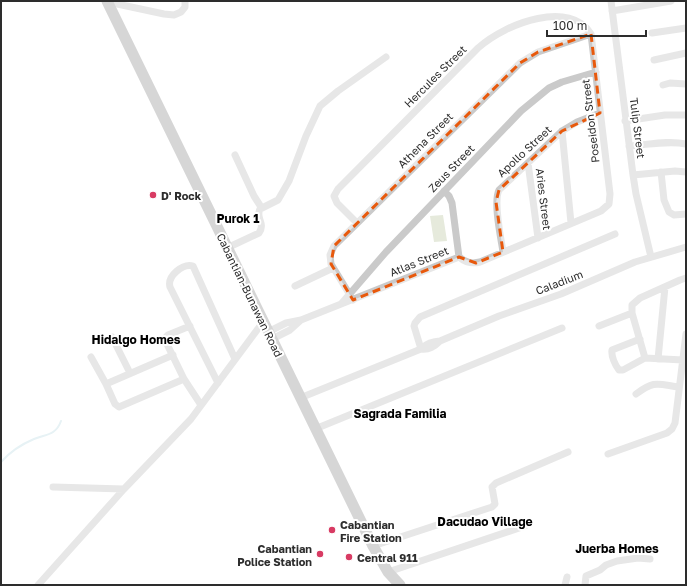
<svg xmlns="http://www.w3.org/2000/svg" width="687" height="586" font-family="'Golos Text',sans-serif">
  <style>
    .green { fill: #e6eadc }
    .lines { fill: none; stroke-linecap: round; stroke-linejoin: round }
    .stream { stroke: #c9e2e8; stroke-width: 2 }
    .street { stroke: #cacaca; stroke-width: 7 }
    .primary { stroke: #a5a5a5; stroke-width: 11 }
    .marked { fill: none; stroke: #e8590c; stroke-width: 3; stroke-dasharray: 8 5; stroke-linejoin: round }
    .poi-dot { fill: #d83b63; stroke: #fff; stroke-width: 1.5 }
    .labels { text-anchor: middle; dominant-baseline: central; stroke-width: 4; stroke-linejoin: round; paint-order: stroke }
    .street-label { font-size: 11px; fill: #2d2d2d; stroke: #fff }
    .poi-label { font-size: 11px; font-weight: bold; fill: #2d2d2d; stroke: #fff; text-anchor: start }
    .neighbourhood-label { font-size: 12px; font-weight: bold; fill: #000; stroke: #fff }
  </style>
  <rect width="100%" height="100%" fill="#fff"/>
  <!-- green -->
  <path class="green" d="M 443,215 L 447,241 L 434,242 L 430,216 Z"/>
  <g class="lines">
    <!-- stream -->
    <path class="stream" d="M 1,462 C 10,452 22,444 34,439 C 47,434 56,435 61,421"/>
    <!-- street -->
    <path class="street" d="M 611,1 L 633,175 L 636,194 L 651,257
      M 108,2 L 164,14 L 174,15 L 181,12 L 185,7 L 185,1
      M 612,11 L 671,1
      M 652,33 L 686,28
      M 654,60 L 686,53
      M 663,85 L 670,83 L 686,84
      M 625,121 L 665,115 L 686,115
      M 562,131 L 571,223
      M 629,146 C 647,145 668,140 686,144
      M 235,155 L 254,196 L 261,207
      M 528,163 L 538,238
      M 661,172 L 664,200 L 669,212 L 674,215 L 686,214
      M 633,175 L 675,171 L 686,172
      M 444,191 L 449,196 L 452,203 L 459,257
      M 357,223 L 337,203 L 334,196 L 338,189 L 478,48 C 507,22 571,0 591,34 L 610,194 L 609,204 L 601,211 L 480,262 C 472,264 466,263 459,257
      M 227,248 L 259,233 C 266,223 255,218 260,209 L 278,200 L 289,181 L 306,136 L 320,106 L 338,91 L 386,57
      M 503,252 C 501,238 493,202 499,190 L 562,131 L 577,122 L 600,113
      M 295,286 L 333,268
      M 353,300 L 331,264 L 330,255 L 334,246 L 520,63 L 538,52 L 591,34
      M 341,304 L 386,252 L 521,111 L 549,88 L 562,82 L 596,72
      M 190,326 L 168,335 L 166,337 L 165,340 L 184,379 L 201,405
      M 599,326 L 632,313
      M 268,332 L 286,323 L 301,320 L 459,257
      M 112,337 L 130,373
      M 272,339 L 290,330 L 300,321
      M 640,339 L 612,350 C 611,356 615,365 619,370 L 623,370 L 645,358 L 683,360
      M 421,349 C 429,350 434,347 440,341 L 499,316 L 561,294 L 635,262 L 686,247
      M 421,349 L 414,326 L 415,323 L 420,317 L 615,234
      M 91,357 L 106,384 L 115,404 L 119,407 L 184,379
      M 645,358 L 632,313 L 632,305 L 640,298 L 680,280 L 686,278
      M 658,359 L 665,287
      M 218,383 L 170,287 C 167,276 183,263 193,266 L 235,359
      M 106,384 L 173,355
      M 636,394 C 655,380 657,384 679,387
      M 300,398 L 421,349 C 427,343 432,342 440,341
      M 315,429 L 562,328
      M 608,454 L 667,433 L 672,429 L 675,423 L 686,334
      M 53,487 L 124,489
      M 373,546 L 492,507 L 495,504 L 492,487 L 496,483 L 568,452
      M 388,572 L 525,526
      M 38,585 L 124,489 L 191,419 L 263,322
      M 565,585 L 567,577
      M 585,585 L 586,576 L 600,570 L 606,565 L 617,561 L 638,558 L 650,559"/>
    <!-- primary -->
    <path class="primary" d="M 107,1 L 373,546 L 388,572 L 400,585"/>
  </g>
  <!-- marked area -->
  <path d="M0 0H687V586H0ZM 591,34 L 600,113 L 562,131 L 499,190 L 496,202 L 503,252 L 476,263 L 459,257 L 353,300 L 331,264 L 334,246 L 520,63 L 538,52 Z" fill="#fff" fill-opacity=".55" fill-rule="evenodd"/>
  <path class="marked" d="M 591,34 L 600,113 L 562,131 L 499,190 L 496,202 L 503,252 L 476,263 L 459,257 L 353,300 L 331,264 L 334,246 L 520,63 L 538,52 Z"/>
  <!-- markers -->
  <g class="poi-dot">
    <circle cx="153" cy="195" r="4"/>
    <circle cx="332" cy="530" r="4"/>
    <circle cx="320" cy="554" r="4"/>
    <circle cx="349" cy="557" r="4"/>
  </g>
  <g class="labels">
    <!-- street labels -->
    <g class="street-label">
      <text transform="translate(435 76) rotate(-45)">Hercules Street</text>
      <text transform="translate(590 121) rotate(-97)">Poseidon Street</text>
      <text transform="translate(638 128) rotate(83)">Tulip Street</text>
      <text transform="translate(425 140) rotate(-45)">Athena Street</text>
      <text transform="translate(524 151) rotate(-43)">Apollo Street</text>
      <text transform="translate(451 168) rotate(-46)">Zeus Street</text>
      <text transform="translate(544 199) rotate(83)">Aries Street</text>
      <text transform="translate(419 261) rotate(-22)">Atlas Street</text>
      <text transform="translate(559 282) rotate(-21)">Caladium</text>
      <text transform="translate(250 295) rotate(64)">Cabantian-Bunawan Road</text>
    </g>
    <!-- poi labels -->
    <g class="poi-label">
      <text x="161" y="195">D' Rock</text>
      <text x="340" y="524">Cabantian<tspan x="340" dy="13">Fire Station</tspan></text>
      <text x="312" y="548" text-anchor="end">Cabantian<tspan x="312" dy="13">Police Station</tspan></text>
      <text x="357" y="557">Central 911</text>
    </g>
    <!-- neighbourhood labels -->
    <g class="neighbourhood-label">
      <text x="238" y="218">Purok 1</text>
      <text x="136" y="339">Hidalgo Homes</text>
      <text x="400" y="413">Sagrada Familia</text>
      <text x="485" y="521">Dacudao Village</text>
      <text x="617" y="548">Juerba Homes</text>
    </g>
  </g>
  <!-- border -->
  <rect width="687" height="586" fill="none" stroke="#2d2d2d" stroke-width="4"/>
  <!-- scale -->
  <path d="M547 30v6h99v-6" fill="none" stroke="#2d2d2d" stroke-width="2"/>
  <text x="553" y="30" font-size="12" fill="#2d2d2d" stroke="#ffffff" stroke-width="3" paint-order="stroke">100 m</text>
</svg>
